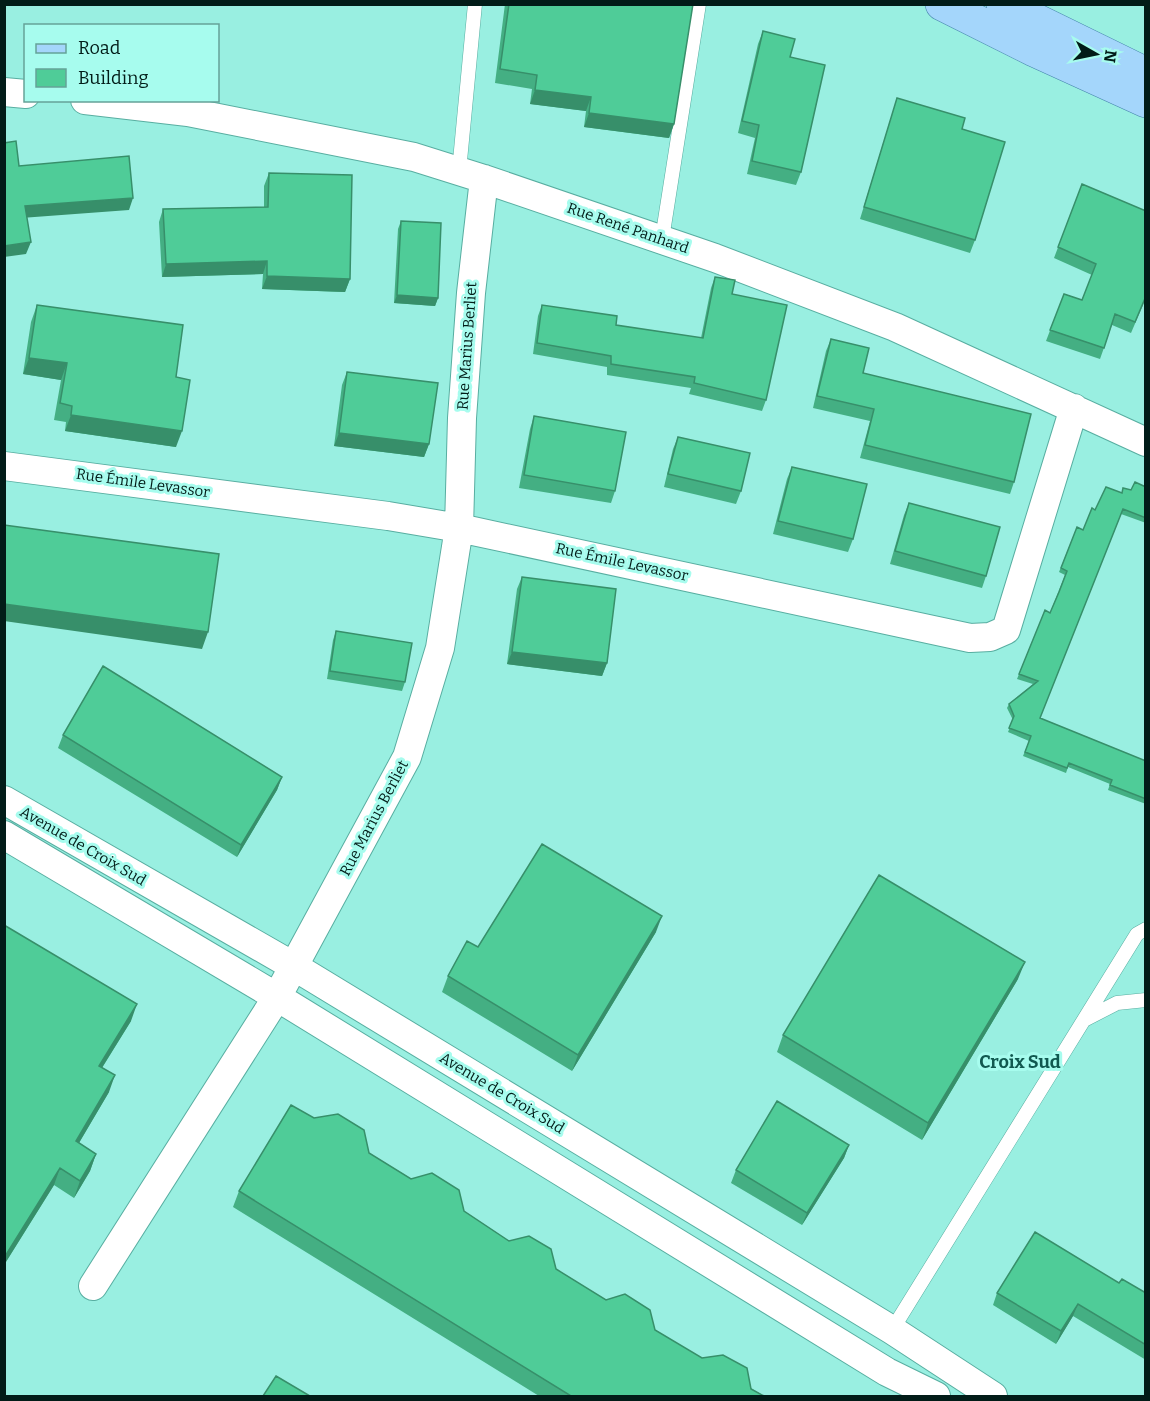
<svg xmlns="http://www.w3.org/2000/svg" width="1150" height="1401" font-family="Bitter,serif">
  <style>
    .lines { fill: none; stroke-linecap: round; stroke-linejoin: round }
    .service-casing { stroke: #58aea1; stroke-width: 15 }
    .minor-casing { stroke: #58aea1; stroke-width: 30 }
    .primary-casing { stroke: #4483aa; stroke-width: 34 }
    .service { stroke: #fff; stroke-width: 14 }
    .minor { stroke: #fff; stroke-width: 28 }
    .primary { stroke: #a4d6fb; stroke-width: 33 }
    .wall { fill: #44af83 }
    .shaded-wall { fill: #378f6a }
    .building { fill: #4fcc98; stroke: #378f6a; stroke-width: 1.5 }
    .labels { text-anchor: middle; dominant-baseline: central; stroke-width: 6; stroke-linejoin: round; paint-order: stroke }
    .street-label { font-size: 15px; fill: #021c18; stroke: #a7fcee }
    .quarter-label { font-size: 18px; font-weight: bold; fill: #115950; stroke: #a7fcee }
  </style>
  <rect width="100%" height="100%" fill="#99efe1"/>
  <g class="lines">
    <!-- service casing -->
    <g class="service-casing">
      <path id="service" d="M 459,171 L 475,4
        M 662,239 L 699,4
        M 1084,1020 L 1117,1003 L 1146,1000
        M 892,1330 L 1137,934 L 1146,929"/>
    </g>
    <!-- minor casing -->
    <g class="minor-casing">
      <path id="minor" d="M 4,92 L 26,94
        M 85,100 L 188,112 L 414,157 L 484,179 L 715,258 L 895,327 L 1146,442
        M 4,466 L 388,516 L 459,528 L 970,638 L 990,637 L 1006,630 L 1074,408
        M 4,800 L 295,967 L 892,1330 L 993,1396
        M 4,835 L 277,997 L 887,1372 L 936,1396
        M 93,1286 L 277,997 L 407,757 L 440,648 L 459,528 L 462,418 L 471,293 L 484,179"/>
    </g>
    <!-- primary casing -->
    <g class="primary-casing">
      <path id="primary" d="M 942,4 L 1034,50 L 1146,101
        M 1003,4 L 1146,74"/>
    </g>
    <!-- service -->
    <use href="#service" class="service"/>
    <!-- minor -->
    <use href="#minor" class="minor"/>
    <!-- primary -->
    <use href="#primary" class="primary"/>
  </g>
  <!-- wall -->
  <path class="wall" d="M 505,4 L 693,4 L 674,124 L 669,138 L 584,127 L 586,111 L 530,104 L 532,89 L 495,83 Z
    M 763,31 L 790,57 L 801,172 L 796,185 L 747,174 L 755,138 L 738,133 L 758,44 Z
    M 897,98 L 962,129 L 975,240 L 970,253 L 860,219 Z
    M 269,173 L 350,279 L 345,292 L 262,289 L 263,274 L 162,277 L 159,222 L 163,209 L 264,207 L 264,186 Z
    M 1082,184 L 1146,211 L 1146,298 L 1131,333 L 1112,325 L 1100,359 L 1046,341 L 1064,294 L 1082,300 L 1092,275 L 1054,258 Z
    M 401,221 L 438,298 L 435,306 L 394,303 L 398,229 Z
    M 715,277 L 732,294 L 766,400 L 762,411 L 689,394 L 691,388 L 607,375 L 607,367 L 533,354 L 538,316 L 542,305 L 616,325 L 701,338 L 711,288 Z
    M 37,305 L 176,377 L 176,447 L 65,431 L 66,422 L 54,420 L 61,380 L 23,374 L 31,322 Z
    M 831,339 L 863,373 L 1014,482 L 1010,494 L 860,458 L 870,421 L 813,408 L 826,351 Z
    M 347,372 L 429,444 L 424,457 L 334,446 L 342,385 Z
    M 534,416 L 615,491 L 611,503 L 519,488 L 530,429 Z
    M 678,437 L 741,491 L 736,504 L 664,487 L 673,449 Z
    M 792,467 L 853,539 L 848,552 L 773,534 L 787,479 Z
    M 1146,487 L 1146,523 L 1121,514 L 1040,718 L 1146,761 L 1146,804 L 1108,790 L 1110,784 L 1068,767 L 1066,773 L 1023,756 L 1029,741 L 1008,732 L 1013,720 L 1007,708 L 1009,704 L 1033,684 L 1017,679 L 1045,610 L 1050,613 L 1065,575 L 1059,572 L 1077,527 L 1083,530 L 1095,510 L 1121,493 Z
    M 909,503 L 986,576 L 982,588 L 890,564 L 904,515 Z
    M 522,577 L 607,663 L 602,676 L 507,664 L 517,589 Z
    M 336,631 L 405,682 L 402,691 L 327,679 L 333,640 Z
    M 63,735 L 282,777 L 277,790 L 237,857 L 58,748 Z
    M 4,925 L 131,1021 L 102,1068 L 109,1092 L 79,1143 L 96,1154 L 90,1171 L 74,1198 L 54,1185 L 4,1265 Z
    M 656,932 L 572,1071 L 442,992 L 448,976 L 478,947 Z
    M 1018,979 L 922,1140 L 777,1052 L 783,1035 Z
    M 849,1145 L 844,1158 L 802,1225 L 731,1183 L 736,1170 Z
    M 369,1153 L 464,1211 L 509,1241 L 764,1396 L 539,1396 L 233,1207 L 239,1191 Z
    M 1119,1283 L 1146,1293 L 1146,1360 L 1073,1316 L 1056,1344 L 993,1305 L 997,1293 Z"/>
  <!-- shaded-wall -->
  <path class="shaded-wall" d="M 535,90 L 591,97 L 586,111 L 530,104 Z
    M 589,113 L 674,124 L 669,138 L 584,127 Z
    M 133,198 L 129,210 L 21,218 L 25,206 Z
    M 31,242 L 26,254 L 4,257 L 4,246 Z
    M 267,261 L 263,274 L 162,277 L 166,264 Z
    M 267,276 L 350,279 L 345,292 L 262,289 Z
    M 397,295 L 438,298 L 435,306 L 394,303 Z
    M 29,358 L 67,363 L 61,380 L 23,374 Z
    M 71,415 L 182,431 L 176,447 L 65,431 Z
    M 339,433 L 429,444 L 424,457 L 334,446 Z
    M 4,604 L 208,632 L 202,649 L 4,621 Z
    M 512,652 L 607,663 L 602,676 L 507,664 Z
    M 282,777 L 277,790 L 237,857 L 241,845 Z
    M 662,916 L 656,932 L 572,1071 L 578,1055 Z
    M 1025,962 L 1018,979 L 922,1140 L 928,1123 Z
    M 137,1004 L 131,1021 L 93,1082 L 99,1066 Z
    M 115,1075 L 109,1092 L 70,1158 L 76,1141 Z
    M 849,1145 L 844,1158 L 802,1225 L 807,1213 Z
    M 96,1154 L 90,1171 L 74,1198 L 80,1181 Z
    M 60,1168 L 54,1185 L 4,1265 L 4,1258 Z
    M 1078,1304 L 1073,1316 L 1056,1344 L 1061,1331 Z"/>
  <!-- building -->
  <path class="building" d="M 509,4 L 693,4 L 674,124 L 589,113 L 591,97 L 535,90 L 537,75 L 500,69 Z
    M 763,31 L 795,39 L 790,57 L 825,65 L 801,172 L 752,161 L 759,125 L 742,121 Z
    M 897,98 L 965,118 L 962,129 L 1005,142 L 975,240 L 864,207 Z
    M 16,141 L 19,166 L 129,156 L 133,198 L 25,206 L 31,242 L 4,246 L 4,143 Z
    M 269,173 L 352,175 L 350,279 L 267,276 L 267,261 L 166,264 L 163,209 L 268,207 Z
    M 1082,184 L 1146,211 L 1146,296 L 1135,322 L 1115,314 L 1104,348 L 1050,330 L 1064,294 L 1082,300 L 1096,264 L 1058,247 Z
    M 401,221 L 441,223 L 438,298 L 397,295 Z
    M 715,277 L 735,280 L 732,294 L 787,305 L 766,400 L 694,383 L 695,377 L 611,364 L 611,356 L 537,343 L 542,305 L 617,316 L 616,325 L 703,338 Z
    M 37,305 L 183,325 L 176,377 L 190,380 L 182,431 L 71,415 L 72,406 L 60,403 L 67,363 L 29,358 Z
    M 831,339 L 869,348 L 863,373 L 1031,414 L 1014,482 L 865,445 L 874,409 L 817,396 Z
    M 347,372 L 438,383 L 429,444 L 339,433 Z
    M 534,416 L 626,432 L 615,491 L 524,475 Z
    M 678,437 L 750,453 L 741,491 L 668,474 Z
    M 792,467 L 867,484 L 853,539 L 778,521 Z
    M 1135,482 L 1146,487 L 1146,518 L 1123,509 L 1040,718 L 1146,761 L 1146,799 L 1110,785 L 1112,780 L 1069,763 L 1067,768 L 1025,752 L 1031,736 L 1009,728 L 1014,716 L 1009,704 L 1038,681 L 1019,674 L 1045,610 L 1050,613 L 1059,592 L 1067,571 L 1061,568 L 1077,527 L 1083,530 L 1092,508 L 1095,510 L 1106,487 L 1122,493 L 1123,488 L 1131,490 Z
    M 909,503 L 1000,527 L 986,576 L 895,551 Z
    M 4,525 L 219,554 L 208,632 L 4,604 Z
    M 522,577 L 616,589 L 607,663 L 512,652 Z
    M 336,631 L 412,643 L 405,682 L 330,671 Z
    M 103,666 L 282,777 L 241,845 L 63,735 Z
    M 542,844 L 662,916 L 578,1055 L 448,976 L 467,941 L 478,947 Z
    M 879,875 L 1025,962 L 928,1123 L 783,1035 Z
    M 4,925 L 137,1004 L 99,1066 L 115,1075 L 76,1141 L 96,1154 L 80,1181 L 60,1168 L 4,1258 Z
    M 777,1101 L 849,1145 L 807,1213 L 736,1170 Z
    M 291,1105 L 314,1118 L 338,1114 L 364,1130 L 369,1153 L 411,1179 L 432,1173 L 459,1190 L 464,1211 L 509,1241 L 529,1236 L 551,1249 L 556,1269 L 606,1300 L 625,1294 L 650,1310 L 655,1330 L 702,1358 L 723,1355 L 747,1368 L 751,1389 L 764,1396 L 571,1396 L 239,1191 Z
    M 1035,1232 L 1119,1283 L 1122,1279 L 1146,1293 L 1146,1345 L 1078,1304 L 1061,1331 L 997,1293 Z
    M 276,1376 L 310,1396 L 263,1396 Z"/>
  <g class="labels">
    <!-- street labels -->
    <g class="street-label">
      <text transform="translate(628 228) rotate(19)">Rue René Panhard</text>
      <text transform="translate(467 346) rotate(-86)">Rue Marius Berliet</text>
      <text transform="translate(143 483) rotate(8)">Rue Émile Levassor</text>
      <text transform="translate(622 562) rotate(12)">Rue Émile Levassor</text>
      <text transform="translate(374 818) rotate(-62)">Rue Marius Berliet</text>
      <text transform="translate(83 846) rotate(30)">Avenue de Croix Sud</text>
      <text transform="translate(502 1093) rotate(31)">Avenue de Croix Sud</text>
    </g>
    <!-- quarter labels -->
    <g class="quarter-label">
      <text x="1020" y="1062">Croix Sud</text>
    </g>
  </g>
  <!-- border -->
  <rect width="1150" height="1401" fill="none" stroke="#021c18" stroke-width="12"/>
  <!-- legend -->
  <rect x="24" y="24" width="195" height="78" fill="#a7fcee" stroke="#65a298" stroke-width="1.5"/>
  <rect x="36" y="44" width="30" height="9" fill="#a4d6fb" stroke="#65a298" stroke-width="1.5"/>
  <text x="78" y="54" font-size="18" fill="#021c18">Road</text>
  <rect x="36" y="69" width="30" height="18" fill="#4fcc98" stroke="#65a298" stroke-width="1.5"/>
  <text x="78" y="84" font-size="18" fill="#021c18">Building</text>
  <!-- north arrow -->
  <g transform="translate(1096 54) rotate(99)" stroke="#a7fcee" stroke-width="4.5" paint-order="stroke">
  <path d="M0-4.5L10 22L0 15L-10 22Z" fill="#021c18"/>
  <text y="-9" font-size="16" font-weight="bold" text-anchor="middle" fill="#021c18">N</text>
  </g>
</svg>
